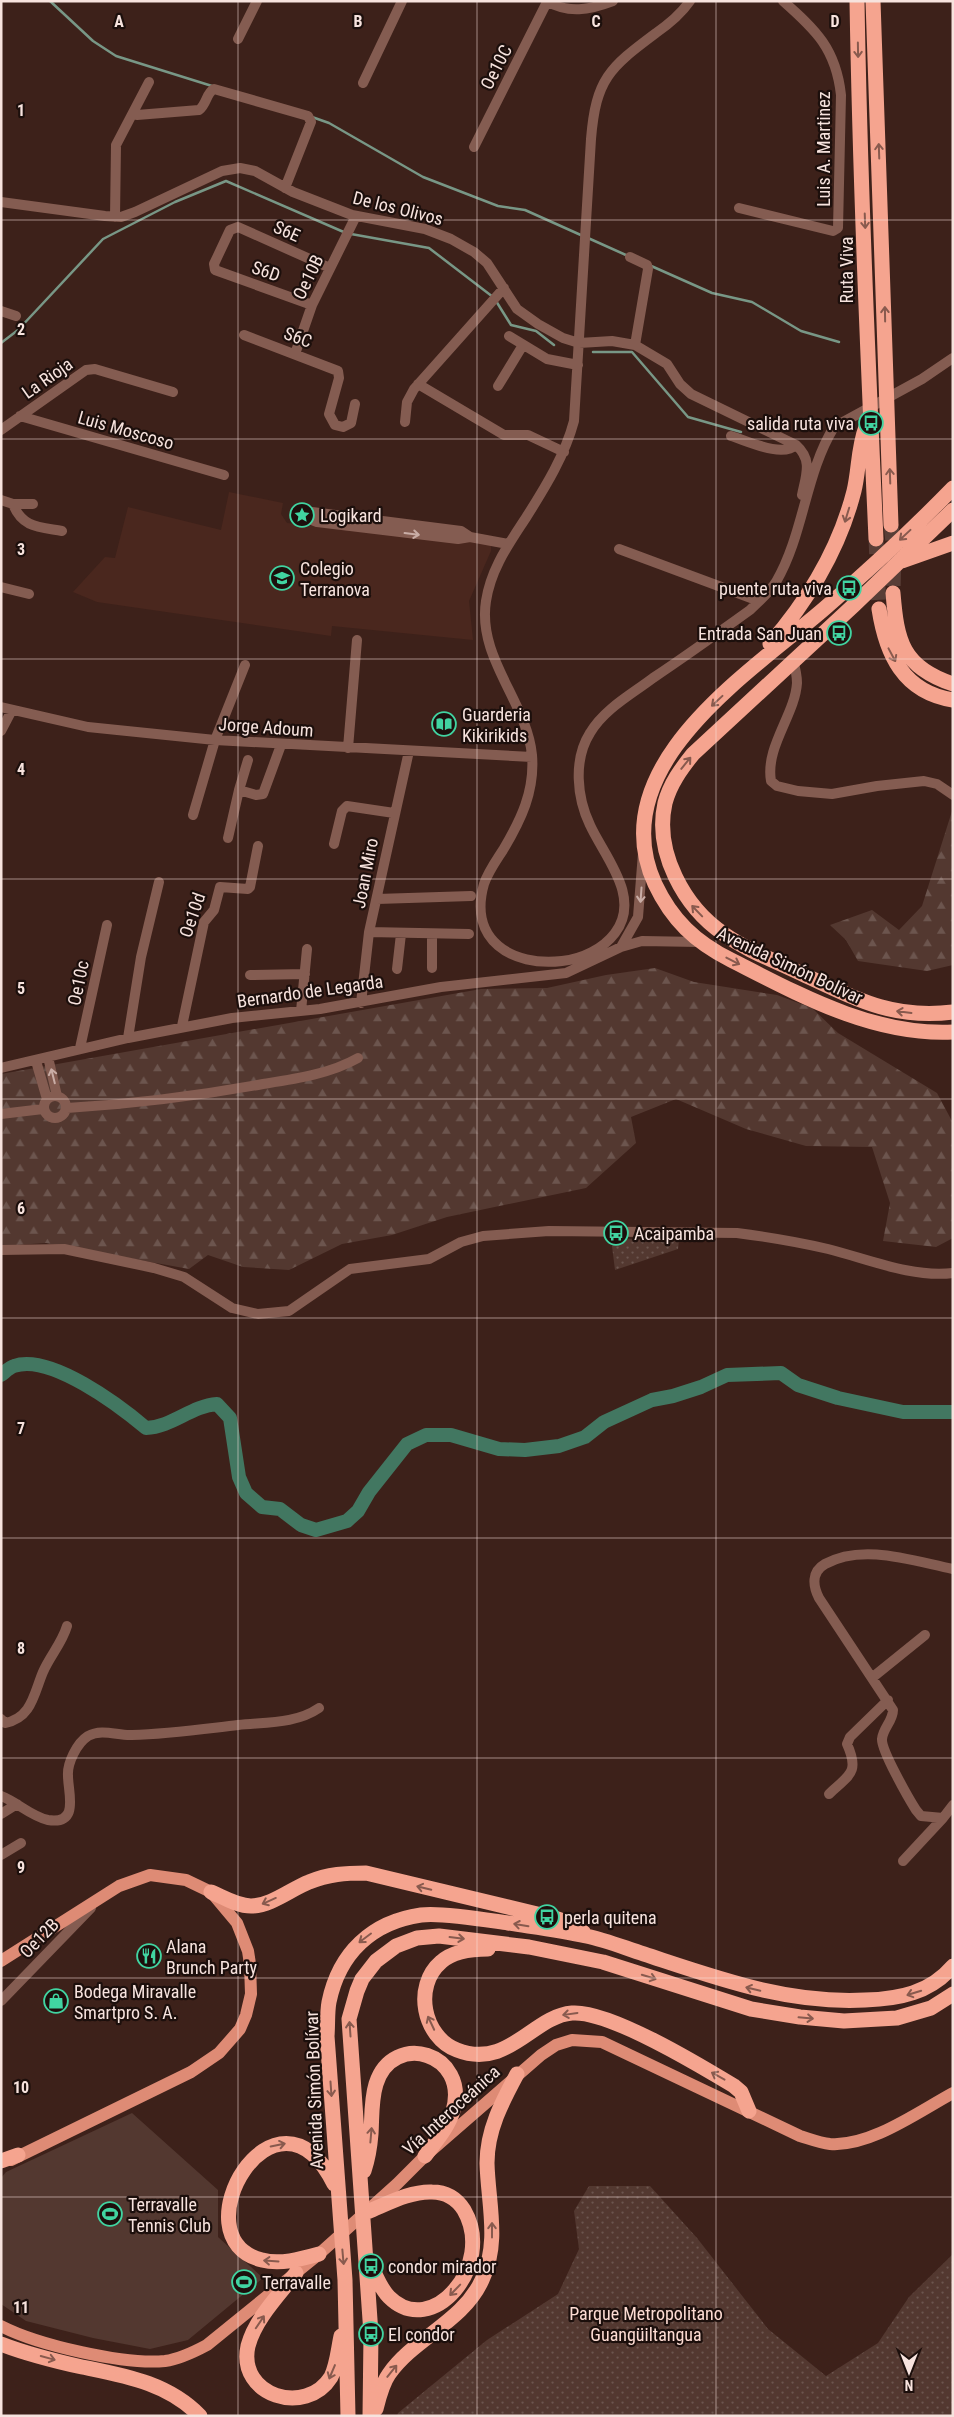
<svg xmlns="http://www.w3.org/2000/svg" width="954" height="2417" font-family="'Roboto Condensed',sans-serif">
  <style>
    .built { fill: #4a271e }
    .green { fill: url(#green-dots) }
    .forest { fill: url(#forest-firs) }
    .pitch { fill: #533830 }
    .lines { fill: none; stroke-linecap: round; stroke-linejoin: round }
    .stream { stroke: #789786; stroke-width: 2.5 }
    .river { stroke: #427761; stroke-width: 14 }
    .highway-tunnel { stroke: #593e37; stroke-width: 15; stroke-dasharray: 15 8; stroke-linecap: butt }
    .minor { stroke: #845c51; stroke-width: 10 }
    .major { stroke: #de8b75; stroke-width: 12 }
    .highway { stroke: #f5a48f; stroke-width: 15 }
    .oneway { stroke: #885a4e }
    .oneway2 { stroke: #c9ada6 }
    .grid { fill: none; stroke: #f7e3de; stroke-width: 1; stroke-opacity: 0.55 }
    .labels { text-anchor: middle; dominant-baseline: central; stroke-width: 4.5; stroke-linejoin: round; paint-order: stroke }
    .street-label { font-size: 18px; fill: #f7e3de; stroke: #1c0f0c }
    .poi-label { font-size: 18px; fill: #f7e3de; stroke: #1c0f0c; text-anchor: start }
    .park-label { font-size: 18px; fill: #fddcd3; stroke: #1c0f0c }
    .grid-label { font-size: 16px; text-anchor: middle; font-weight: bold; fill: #f7e3de; stroke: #1c0f0c; stroke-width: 4.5; stroke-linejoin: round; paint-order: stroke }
  </style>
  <defs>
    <pattern id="green-dots" width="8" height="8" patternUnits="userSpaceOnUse" patternTransform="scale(1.25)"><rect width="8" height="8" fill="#533830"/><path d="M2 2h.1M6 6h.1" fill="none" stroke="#6c554e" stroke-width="1.8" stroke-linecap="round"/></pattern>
    <pattern id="forest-firs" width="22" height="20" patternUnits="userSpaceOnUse" patternTransform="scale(1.25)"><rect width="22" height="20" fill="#533830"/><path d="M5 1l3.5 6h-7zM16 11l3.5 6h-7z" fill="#6c554e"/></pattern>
  </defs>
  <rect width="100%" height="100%" fill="#3d211a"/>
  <!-- built -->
  <path class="built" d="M 229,492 L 283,503 L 281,514 L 287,523 L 491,544 L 491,551 L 469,601 L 473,640 L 332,626 L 331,636 L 97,602 L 73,592 L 105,557 L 115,558 L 128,507 L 221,530 Z"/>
  <!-- green -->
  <path class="green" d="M 616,1239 L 679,1240 L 678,1249 L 615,1270 L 612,1246 Z
    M 589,2186 L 650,2186 L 697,2238 L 768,2329 L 826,2376 L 878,2343 L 909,2297 L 953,2254 L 953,2416 L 397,2416 L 398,2413 L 487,2340 L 558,2294 L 579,2249 L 574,2211 Z"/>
  <!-- forest -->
  <path class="forest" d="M 953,808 L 953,965 L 927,971 L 858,961 L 846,940 L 830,925 L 872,910 L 899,930 L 922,906 Z
    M 655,968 L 694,982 L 777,995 L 812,1008 L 838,1033 L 937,1093 L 953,1123 L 953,1238 L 936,1247 L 883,1241 L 890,1203 L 872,1147 L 806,1146 L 746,1129 L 676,1099 L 631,1117 L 636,1143 L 586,1188 L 447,1217 L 392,1235 L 342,1244 L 289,1270 L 243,1267 L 208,1255 L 189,1269 L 46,1243 L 1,1246 L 1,1074 L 481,989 L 547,988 L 606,975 Z"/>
  <!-- pitch -->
  <path class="pitch" d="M 132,2113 L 218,2190 L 218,2237 L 263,2278 L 188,2340 L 150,2349 L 93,2338 L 26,2321 L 1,2304 L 1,2178 L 6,2172 Z"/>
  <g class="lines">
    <!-- stream -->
    <path class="stream" d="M 50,1 L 93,41 L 116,56 L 212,86
      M 312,117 L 329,123 L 423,177 L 498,206 L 525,210 L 583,236
      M 351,234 L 429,248 L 493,297
      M 588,238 L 628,256
      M 649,265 L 712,293 L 752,302 L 801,331 L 839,342
      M 496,301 L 511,325 L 536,331 L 554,345
      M 1,343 L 18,330 L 103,239 L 175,202 L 226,181 L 346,233
      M 593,352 L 632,352 L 688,417 L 741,432"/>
    <!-- river -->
    <path class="river" d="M 1,1375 C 5,1372 10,1367 14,1366 C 50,1353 120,1406 146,1428 C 172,1427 191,1406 217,1404 L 230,1418 L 239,1477 L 246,1493 L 262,1507 L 280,1509 L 301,1525 L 316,1530 L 347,1521 L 358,1511 L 369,1492 L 407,1444 L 426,1435 L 451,1435 L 499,1449 L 525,1450 L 559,1446 L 585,1437 L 604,1422 L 652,1400 L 673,1396 L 701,1387 L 727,1375 L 781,1373 L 798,1385 L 838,1398 L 903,1412 L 953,1412"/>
    <!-- highway-tunnel -->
    <path class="highway-tunnel" d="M 891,525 L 894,551 L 893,593
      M 876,539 L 879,609"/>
    <!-- minor -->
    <path class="minor" d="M 546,1 C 569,14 589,10 613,1
      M 690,1 C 681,14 669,24 656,33 C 609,68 596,79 591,139 L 574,421 C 565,455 546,486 527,516 C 509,544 491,568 486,601 C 477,658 527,702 532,755 C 535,791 521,820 503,850 C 496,861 488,872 484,884 C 468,940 512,967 562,961 C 582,959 603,949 615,933 C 642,897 604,856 590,825 C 577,798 573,760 590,733 C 604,709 632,694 653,678 C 686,656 718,633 750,610 C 759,601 769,593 776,582 C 804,534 805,474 834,427 L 922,379 L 953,358
      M 238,39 L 257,1
      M 363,83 L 402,1
      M 137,115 L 199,110 C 207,104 206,93 214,89 L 308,116 L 311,122 L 285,188
      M 474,147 L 547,2
      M 1,202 L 105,216 L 121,217 L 135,212 L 222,171 L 240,168 L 255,171 L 293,192 L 352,215 L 425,229 L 451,239 L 474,252 L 487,263 L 517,309 L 538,324 L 563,338 L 579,343 L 612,341 L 635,345 L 667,364 L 680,384 L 691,394 L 796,445 C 813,460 806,475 802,495
      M 739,208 L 833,231 L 838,228 L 841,95 C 836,49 816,30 783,1
      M 115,217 L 116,145 L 149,82
      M 630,257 L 647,265 L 648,269 L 635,345
      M 312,305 L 215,270 L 214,264 L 230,230 L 238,227 L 330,268
      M 1,311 L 16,316
      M 244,335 L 338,371 L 339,378 L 329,414 L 335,425 L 343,427 L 351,423 L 355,404
      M 509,336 L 547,359 L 578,365
      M 295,354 L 312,305 L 356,216
      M 418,384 L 504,435 L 528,435 L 564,452
      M 498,386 L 523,345
      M 20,416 L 224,475
      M 405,422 L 407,402 L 414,389 L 504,288
      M 1,430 L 86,370 L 95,369 L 173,392
      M 731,436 C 748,441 782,458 796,445
      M 1,500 L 13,504 L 33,504
      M 13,504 C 22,528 40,527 62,531
      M 296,514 L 312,512 L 461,531 L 470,537 L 508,544
      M 296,514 L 317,522 L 458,539 L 470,537
      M 619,549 L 759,601
      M 1,587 L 29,594
      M 793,660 C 795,667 797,675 797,683 C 795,715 765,747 771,781 L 777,786 L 798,791 L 832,794 L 877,786 L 924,781 L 937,784 L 953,795
      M 1,707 L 88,727 L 215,740 L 532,757
      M 1,731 L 12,710
      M 348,748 L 357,640
      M 239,790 L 248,760
      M 193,815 L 215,740 L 245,665
      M 228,838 L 239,790 L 256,795 L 263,794 L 281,745
      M 334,844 L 342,811 L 347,806 L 394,813
      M 377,899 L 471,896
      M 369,932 L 469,934
      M 621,947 L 638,917 L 643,853
      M 432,968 L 432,934
      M 397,969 L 401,934
      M 250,975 L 305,974
      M 361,1003 L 369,932 L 409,751
      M 301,1011 L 307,949
      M 182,1026 L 204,922 L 214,910 L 220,887 L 248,889 L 250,887 L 258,846
      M 128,1038 L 141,957 L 159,882
      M 80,1048 L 107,925
      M 48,1057 L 57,1096
      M 36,1061 L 47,1099
      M 1,1068 L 128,1038 L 232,1018 L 320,1009 L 441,987 L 566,973 L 621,947 L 642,941 L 699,942
      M44 1107a11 11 0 1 1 22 0a11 11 0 1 1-22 0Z
      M 67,1108 C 134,1104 197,1096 263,1084 C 295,1079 330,1074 358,1058
      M 1,1114 L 43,1109
      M 1,1250 L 64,1249 L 154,1268 L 184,1277 L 232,1308 L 258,1314 L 289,1311 L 350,1269 L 429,1259 L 461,1242 L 483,1236 L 549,1231 L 737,1233 C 768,1237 798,1242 828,1249 C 868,1259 912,1278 953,1273
      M 953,1569 C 913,1561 863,1543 825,1564 C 811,1572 813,1586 819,1598 L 893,1710 C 893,1721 883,1728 882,1739 C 881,1750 909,1799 916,1810 L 921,1816 L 943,1818 L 953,1805
      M 873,1677 L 925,1635
      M 1,1719 L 5,1723 C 32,1718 34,1693 43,1672 C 50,1656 62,1643 67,1626
      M 829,1794 C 849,1775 860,1773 847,1744 L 850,1737 L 888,1700
      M 1,1796 C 17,1802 32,1817 48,1820 C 80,1825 68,1793 68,1776 C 67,1763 77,1743 88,1736 C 102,1728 118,1736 132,1735 C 168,1734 203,1729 238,1725 C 265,1722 296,1724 319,1708
      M 1,1814 L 17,1804
      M 1,1855 L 21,1843
      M 903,1861 L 943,1818
      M 1,2001 L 91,1908"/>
    <!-- major -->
    <path class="major" d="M 1,1961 L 119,1886 L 150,1875 L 186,1880 L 211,1892 L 237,1923 L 248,1951 L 250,1964 L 251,1994 L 246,2015 L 240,2029 L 219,2053 L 191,2072 L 11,2160
      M 1,2326 C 38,2345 124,2365 165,2361 C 180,2359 194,2352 207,2345 L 319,2254 L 397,2184 L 425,2156 L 541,2055 L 556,2045 L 572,2040 L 602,2042 L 800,2136 C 810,2139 820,2143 830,2144 C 870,2147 918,2112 953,2093"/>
    <!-- highway -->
    <path class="highway" d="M 857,1 C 860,181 868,360 876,539
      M 873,1 L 891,525
      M 953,488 C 912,530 869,570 825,608 C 750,673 601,766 655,884 C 672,920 695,942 731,960 C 800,995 873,1036 953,1032
      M 953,510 L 853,606 L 693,754 C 681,769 670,784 665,803 C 654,852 684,907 724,934 C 746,950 773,960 798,972 C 852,997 891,1020 953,1012
      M 902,561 L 953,543
      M 893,593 C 897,641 902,667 953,684
      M 879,609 C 886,654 903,692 953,700
      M 770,644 C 809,599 839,550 854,491 C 859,471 858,447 866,427
      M 211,1892 C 223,1897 237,1906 251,1906 C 271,1906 291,1889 309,1882 C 328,1874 346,1873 366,1873 L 558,1919 L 577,1926 L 584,1933
      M 488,1949 C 472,1949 453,1951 441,1962 C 413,1986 423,2037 457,2050 C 508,2070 533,2016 572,2013 C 609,2010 701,2066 734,2086 L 741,2092 L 749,2111
      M 1,2161 L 18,2155
      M 364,2171 C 368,2159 370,2147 371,2134 C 372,2118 371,2100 376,2084 C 393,2030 470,2053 453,2111 C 448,2128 435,2142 425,2156
      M 367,2212 C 387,2204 410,2191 432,2192 C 446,2192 457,2199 464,2210 C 496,2265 432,2340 389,2297 C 379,2287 375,2273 369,2261
      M 319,2254 C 301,2259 280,2265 262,2260 C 176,2239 276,2067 334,2184
      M 296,2273 C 279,2295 255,2319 248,2346 C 237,2396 306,2417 331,2377 C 337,2365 338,2350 341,2336
      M 1,2344 C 27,2354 55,2361 82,2367 C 126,2376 168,2383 200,2416
      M 376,2409 C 379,2397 382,2384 389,2374 C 414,2338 463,2322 482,2280 C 500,2242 488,2203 487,2163 C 487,2130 502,2102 517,2074
      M 348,2416 L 345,2280 L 327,2036 C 328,2025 327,2013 329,2002 C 339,1953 372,1922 421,1915 C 441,1912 487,1920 508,1923 C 534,1927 561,1930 586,1936 C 606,1940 625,1948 644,1954 C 717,1978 787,2004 865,2000 C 899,1999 930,1993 953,1966
      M 370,2416 L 371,2334 L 349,2019 L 357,1991 L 362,1979 L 376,1961 L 396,1946 L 417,1938 L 439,1936 L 529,1947 L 603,1962 L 751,2009 L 800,2017 L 844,2021 L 897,2018 L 931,2008 L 953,1994"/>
  </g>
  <!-- one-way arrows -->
  <defs><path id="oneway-shaft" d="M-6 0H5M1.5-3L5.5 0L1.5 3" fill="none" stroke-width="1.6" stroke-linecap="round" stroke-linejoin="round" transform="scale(1.25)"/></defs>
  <g class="oneway">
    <use href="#oneway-shaft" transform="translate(858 50) rotate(89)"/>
    <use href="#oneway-shaft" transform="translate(879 151) rotate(-92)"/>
    <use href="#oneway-shaft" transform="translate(865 221) rotate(88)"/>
    <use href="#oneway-shaft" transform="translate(885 314) rotate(-91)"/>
    <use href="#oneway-shaft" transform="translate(890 476) rotate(-92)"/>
    <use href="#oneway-shaft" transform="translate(847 515) rotate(107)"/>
    <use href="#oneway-shaft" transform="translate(905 535) rotate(137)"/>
    <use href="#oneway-shaft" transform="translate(892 655) rotate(62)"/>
    <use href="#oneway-shaft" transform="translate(717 701) rotate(137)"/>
    <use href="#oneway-shaft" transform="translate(686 763) rotate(-51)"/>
    <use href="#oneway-shaft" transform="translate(697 911) rotate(-134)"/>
    <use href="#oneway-shaft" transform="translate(733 961) rotate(27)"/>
    <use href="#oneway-shaft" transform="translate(904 1012) rotate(-173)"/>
    <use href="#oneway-shaft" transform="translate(424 1888) rotate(-166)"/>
    <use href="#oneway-shaft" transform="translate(269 1901) rotate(156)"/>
    <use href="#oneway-shaft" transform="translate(521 1925) rotate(-171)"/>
    <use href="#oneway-shaft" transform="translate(365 1938) rotate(143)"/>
    <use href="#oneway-shaft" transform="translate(457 1938) rotate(7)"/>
    <use href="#oneway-shaft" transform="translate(649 1977) rotate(17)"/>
    <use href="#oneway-shaft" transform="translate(753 1989) rotate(-167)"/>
    <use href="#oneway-shaft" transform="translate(914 1993) rotate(163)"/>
    <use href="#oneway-shaft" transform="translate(570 2014) rotate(172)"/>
    <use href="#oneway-shaft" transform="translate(806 2018) rotate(5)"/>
    <use href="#oneway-shaft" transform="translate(431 2023) rotate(-115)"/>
    <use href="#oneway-shaft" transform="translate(350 2029) rotate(-94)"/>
    <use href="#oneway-shaft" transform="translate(718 2076) rotate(-151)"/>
    <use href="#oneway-shaft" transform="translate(331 2089) rotate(86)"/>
    <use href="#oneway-shaft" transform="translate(371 2135) rotate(-85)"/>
    <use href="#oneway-shaft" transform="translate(278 2145) rotate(-12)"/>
    <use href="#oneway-shaft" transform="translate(492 2230) rotate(-90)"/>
    <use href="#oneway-shaft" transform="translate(343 2257) rotate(85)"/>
    <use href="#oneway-shaft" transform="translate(271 2261) rotate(-176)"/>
    <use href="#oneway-shaft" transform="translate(455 2290) rotate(134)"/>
    <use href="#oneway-shaft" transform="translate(260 2322) rotate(-56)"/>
    <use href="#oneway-shaft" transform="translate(48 2358) rotate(15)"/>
    <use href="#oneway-shaft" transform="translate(392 2371) rotate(-51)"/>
    <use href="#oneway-shaft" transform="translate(332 2372) rotate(113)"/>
  </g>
  <g class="oneway2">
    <use href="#oneway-shaft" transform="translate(412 534) rotate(7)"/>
    <use href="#oneway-shaft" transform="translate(641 895) rotate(94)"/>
    <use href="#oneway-shaft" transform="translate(53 1076) rotate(-104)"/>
  </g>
  <!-- grid -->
  <path class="grid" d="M 238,1 L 238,2416M 477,1 L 477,2416M 716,1 L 716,2416M 1,220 L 953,220M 1,439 L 953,439M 1,659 L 953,659M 1,879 L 953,879M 1,1099 L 953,1099M 1,1318 L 953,1318M 1,1538 L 953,1538M 1,1758 L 953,1758M 1,1978 L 953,1978M 1,2197 L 953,2197"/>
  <!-- icons -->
  <defs>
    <g id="bus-ring" transform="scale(1.25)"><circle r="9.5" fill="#1c0f0c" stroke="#41d4a1" stroke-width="1.5"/><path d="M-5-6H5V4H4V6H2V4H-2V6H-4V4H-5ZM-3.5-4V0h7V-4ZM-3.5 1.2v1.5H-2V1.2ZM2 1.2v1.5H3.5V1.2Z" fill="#41d4a1"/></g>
    <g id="sight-ring" transform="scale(1.25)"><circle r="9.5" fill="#1c0f0c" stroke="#41d4a1" stroke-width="1.5"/><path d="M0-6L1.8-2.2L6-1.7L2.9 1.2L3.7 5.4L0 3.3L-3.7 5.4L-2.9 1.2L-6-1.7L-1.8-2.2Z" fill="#41d4a1"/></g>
    <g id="school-ring" transform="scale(1.25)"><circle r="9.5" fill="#1c0f0c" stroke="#41d4a1" stroke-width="1.5"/><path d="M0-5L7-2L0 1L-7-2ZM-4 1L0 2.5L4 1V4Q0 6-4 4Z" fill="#41d4a1"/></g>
    <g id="library-ring" transform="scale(1.25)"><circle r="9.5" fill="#1c0f0c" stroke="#41d4a1" stroke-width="1.5"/><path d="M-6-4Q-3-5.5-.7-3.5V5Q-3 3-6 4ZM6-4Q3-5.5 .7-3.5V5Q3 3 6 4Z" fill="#41d4a1"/></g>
    <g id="restaurant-ring" transform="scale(1.25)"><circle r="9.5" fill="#1c0f0c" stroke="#41d4a1" stroke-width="1.5"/><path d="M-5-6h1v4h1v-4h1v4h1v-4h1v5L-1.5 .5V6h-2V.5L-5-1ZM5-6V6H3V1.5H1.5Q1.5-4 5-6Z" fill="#41d4a1"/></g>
    <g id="shop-ring" transform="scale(1.25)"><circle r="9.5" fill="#1c0f0c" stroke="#41d4a1" stroke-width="1.5"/><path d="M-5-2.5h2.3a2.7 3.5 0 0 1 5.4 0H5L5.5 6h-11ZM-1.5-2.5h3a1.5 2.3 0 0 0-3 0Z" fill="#41d4a1"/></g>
    <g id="stadium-ring" transform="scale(1.25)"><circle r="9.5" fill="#1c0f0c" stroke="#41d4a1" stroke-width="1.5"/><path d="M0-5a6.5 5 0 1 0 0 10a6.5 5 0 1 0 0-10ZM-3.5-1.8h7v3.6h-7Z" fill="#41d4a1"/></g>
  </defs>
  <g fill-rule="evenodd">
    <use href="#bus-ring" x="871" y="423"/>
    <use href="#sight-ring" x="302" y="515"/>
    <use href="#school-ring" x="282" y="578"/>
    <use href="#bus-ring" x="849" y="588"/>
    <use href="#bus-ring" x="839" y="633"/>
    <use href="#library-ring" x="444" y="724"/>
    <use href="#bus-ring" x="616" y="1233"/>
    <use href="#bus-ring" x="547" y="1917"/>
    <use href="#restaurant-ring" x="149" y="1956"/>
    <use href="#shop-ring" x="56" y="2001"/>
    <use href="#stadium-ring" x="110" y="2214"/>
    <use href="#bus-ring" x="371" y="2266"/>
    <use href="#stadium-ring" x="244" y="2282"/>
    <use href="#bus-ring" x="371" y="2334"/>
  </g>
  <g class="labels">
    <!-- street labels -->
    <g class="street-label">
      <text transform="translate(496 67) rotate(-63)">Oe10C</text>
      <text transform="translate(823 149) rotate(-90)">Luis A. Martinez</text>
      <text transform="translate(398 208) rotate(14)">De los Olivos</text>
      <text transform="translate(287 231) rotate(24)">S6E</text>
      <text transform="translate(846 270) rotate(-90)">Ruta Viva</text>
      <text transform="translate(266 271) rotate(19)">S6D</text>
      <text transform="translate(308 277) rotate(-64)">Oe10B</text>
      <text transform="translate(298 337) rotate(20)">S6C</text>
      <text transform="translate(47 378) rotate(-35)">La Rioja</text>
      <text transform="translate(126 430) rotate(16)">Luis Moscoso</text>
      <text transform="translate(266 727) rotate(4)">Jorge Adoum</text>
      <text transform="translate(365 873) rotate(-79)">Joan Miro</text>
      <text transform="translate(192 915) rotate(-71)">Oe10d</text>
      <text transform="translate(790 965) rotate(25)">Avenida Simón Bolívar</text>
      <text transform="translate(78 983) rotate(-78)">Oe10c</text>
      <text transform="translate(310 991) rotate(-8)">Bernardo de Legarda</text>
      <text transform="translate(39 1938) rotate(-46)">Oe12B</text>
      <text transform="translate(314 2090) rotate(-92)">Avenida Simón Bolívar</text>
      <text transform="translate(451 2110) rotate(-42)">Vía Interoceánica</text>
    </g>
    <!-- poi labels -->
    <g class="poi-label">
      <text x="854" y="423" text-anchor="end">salida ruta viva</text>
      <text x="320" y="515">Logikard</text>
      <text x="300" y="568">Colegio<tspan x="300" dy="21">Terranova</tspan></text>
      <text x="832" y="588" text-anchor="end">puente ruta viva</text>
      <text x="822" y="633" text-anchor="end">Entrada San Juan</text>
      <text x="462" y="714">Guarderia<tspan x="462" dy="21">Kikirikids</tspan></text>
      <text x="634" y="1233">Acaipamba</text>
      <text x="564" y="1917">perla quitena</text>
      <text x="166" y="1946">Alana<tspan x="166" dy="21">Brunch Party</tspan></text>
      <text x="74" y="1991">Bodega Miravalle<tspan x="74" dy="21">Smartpro S. A.</tspan></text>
      <text x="128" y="2204">Terravalle<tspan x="128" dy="21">Tennis Club</tspan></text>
      <text x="388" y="2266">condor mirador</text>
      <text x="262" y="2282">Terravalle</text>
      <text x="388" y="2334">El condor</text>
    </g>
    <!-- park labels -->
    <g class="park-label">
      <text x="646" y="2313">Parque Metropolitano<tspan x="646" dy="21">Guangüiltangua</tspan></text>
    </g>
  </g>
  <g class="grid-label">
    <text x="119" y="27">A</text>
    <text x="358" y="27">B</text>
    <text x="596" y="27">C</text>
    <text x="835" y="27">D</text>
    <text x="21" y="116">1</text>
    <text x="21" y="335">2</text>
    <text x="21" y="555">3</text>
    <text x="21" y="775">4</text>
    <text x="21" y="994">5</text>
    <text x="21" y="1214">6</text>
    <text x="21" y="1434">7</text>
    <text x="21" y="1654">8</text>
    <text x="21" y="1873">9</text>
    <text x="21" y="2093">10</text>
    <text x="21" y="2313">11</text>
  </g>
  <!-- border -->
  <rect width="954" height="2417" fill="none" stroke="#f7e3de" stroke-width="5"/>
  <!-- north arrow -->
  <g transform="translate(909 2372) rotate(180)" stroke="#1c0f0c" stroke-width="4" paint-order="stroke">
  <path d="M0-4L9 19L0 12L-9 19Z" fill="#f7e3de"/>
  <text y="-8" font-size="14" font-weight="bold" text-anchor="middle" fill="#f7e3de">N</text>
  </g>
</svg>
